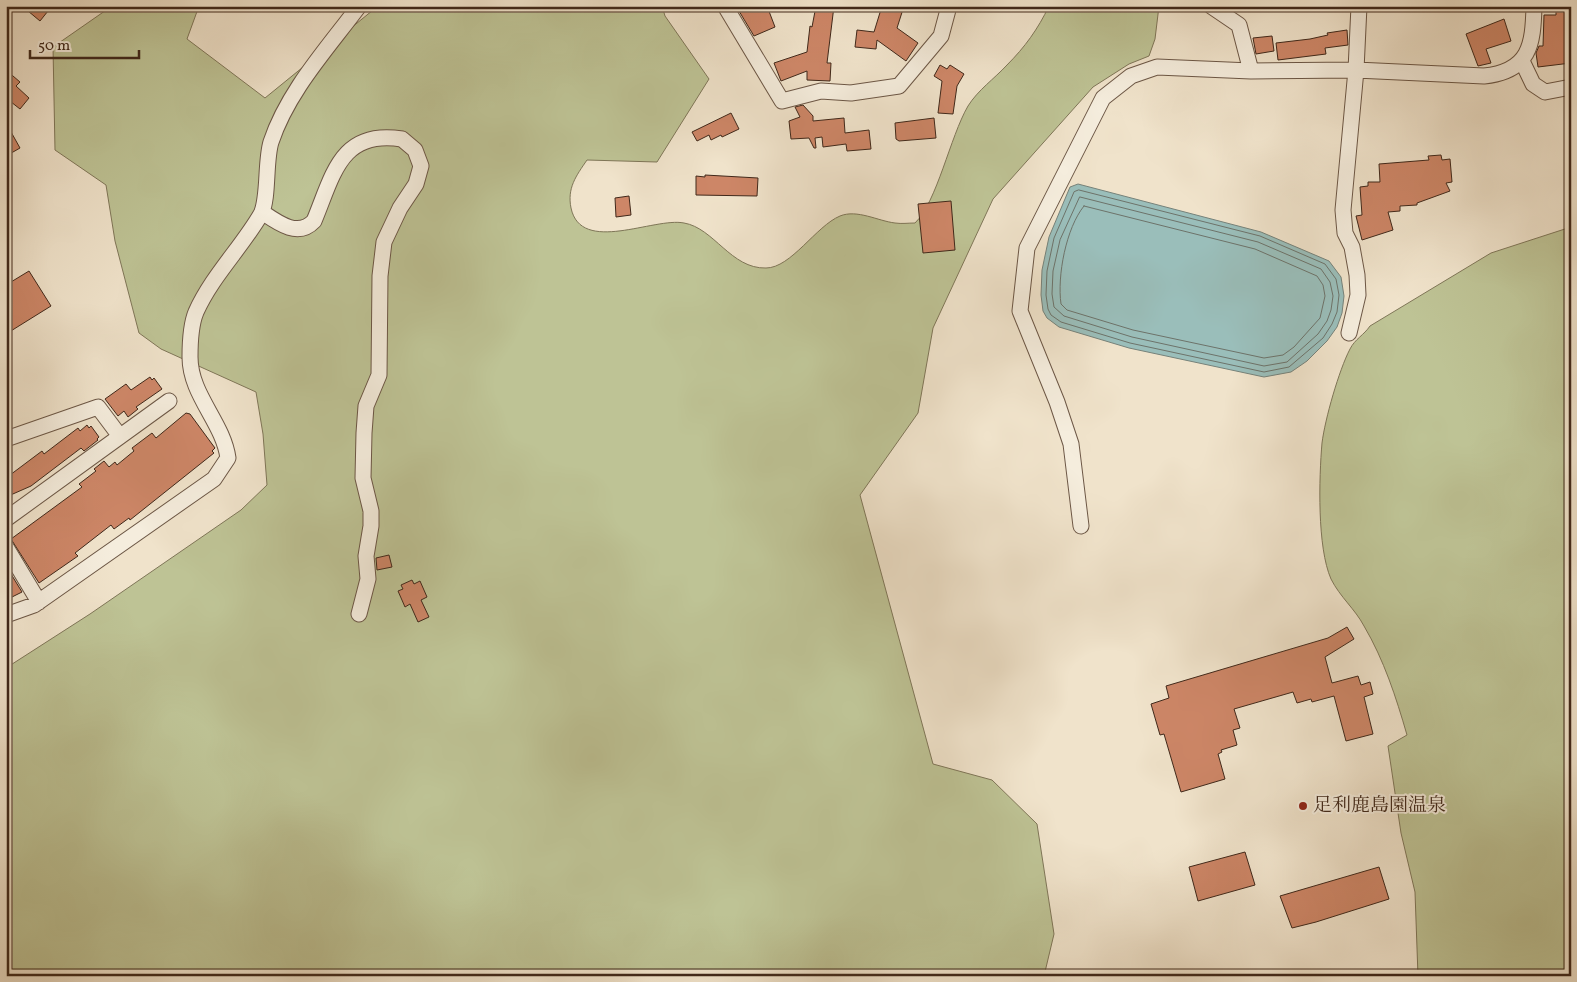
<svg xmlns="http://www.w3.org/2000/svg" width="1577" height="982" font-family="Vollkorn,'Noto Serif JP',serif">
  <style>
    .green { fill: #bec395; stroke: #7f7658 }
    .water { fill: #9abeba; stroke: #76827a }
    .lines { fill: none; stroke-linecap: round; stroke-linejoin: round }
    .shore { stroke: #6d736a; stroke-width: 1 }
    .building { fill: #cd8667; stroke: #40281a }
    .minor-casing { stroke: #6c5746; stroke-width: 17 }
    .minor { stroke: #f5eddd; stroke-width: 15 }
    .poi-dot { fill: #8f2418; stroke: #f5eddd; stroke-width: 2 }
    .labels { text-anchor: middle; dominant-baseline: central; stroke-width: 4; stroke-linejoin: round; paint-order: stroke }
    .poi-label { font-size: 19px; fill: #40281a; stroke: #f5eddd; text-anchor: start }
  </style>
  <rect width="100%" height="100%" fill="#f0e3cb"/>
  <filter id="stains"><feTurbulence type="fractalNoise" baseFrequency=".004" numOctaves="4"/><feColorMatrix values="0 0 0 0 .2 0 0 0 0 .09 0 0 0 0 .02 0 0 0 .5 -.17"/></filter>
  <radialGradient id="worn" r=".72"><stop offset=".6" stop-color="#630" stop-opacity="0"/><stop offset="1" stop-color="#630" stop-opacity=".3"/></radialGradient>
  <!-- green -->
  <path class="green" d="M 112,6 L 199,6 L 187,39 L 265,98 L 378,6 L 662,6 L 665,16 L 709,79 L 657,162 L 587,160 C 576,176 567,188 571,208 C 581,255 654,217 684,223 C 714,228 731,269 766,268 C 791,268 816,226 840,216 C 857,209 878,221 895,223 C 902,224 908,223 915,223 C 937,202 950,137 968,106 C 978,90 994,79 1007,65 C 1025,47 1038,29 1049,6 L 1159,6 L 1155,39 L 1149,56 L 1129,64 L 1093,87 L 993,199 L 933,328 L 918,413 L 860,495 L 933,764 L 992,780 L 1037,824 L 1054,934 L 1044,976 L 6,976 L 6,668 L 90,614 L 241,510 L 267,485 L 263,434 L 256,392 L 161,349 L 139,333 L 115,241 L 106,185 L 55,150 L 53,47 Z
    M 1571,227 L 1571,976 L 1418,976 L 1415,892 L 1401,833 L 1388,746 L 1407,735 C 1396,697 1384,660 1364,626 C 1355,609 1340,597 1331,579 C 1317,547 1319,478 1322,443 C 1325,419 1339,370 1350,349 C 1355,339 1364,335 1370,326 L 1491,253 Z"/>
  <!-- water -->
  <path class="water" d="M 1078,184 L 1261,232 L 1329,261 L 1341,277 L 1344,296 L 1342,313 L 1337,327 L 1327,341 L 1307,361 L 1291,372 L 1264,377 L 1129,348 L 1059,327 L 1047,318 L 1043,311 L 1041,295 L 1042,270 L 1049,237 L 1070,187 Z"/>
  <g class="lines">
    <!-- shore -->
    <path class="shore" d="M 1079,190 L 1260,236 L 1325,264 L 1336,279 L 1339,295 L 1337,312 L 1332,324 L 1323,338 L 1289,367 L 1264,372 L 1130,343 L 1061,322 L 1051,315 L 1048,309 L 1046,295 L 1047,271 L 1054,238 L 1074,192 Z
      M 1080,197 L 1258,242 L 1321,269 L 1330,282 L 1333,296 L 1331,310 L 1327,321 L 1318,334 L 1287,362 L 1264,366 L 1132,337 L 1064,316 L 1054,307 L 1052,294 L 1053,271 L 1060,240 Z
      M 1084,206 L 1255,249 L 1317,276 L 1323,285 L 1325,296 L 1320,318 L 1294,347 L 1283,355 L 1264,358 L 1133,330 L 1067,310 L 1061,304 C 1057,276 1066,228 1084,206 Z"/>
  </g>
  <!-- building -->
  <path class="building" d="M 22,6 L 52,6 L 40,21 Z
    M 736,6 L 767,6 L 775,27 L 754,36 Z
    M 816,6 L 834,6 L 827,63 L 831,63 L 830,81 L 807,80 L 807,71 L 781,81 L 774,63 L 807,52 L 810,26 L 812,27 Z
    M 882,6 L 904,6 L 897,28 L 918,43 L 906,61 L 877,40 L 876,49 L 855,47 L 857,30 L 874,32 Z
    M 1556,6 L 1571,6 L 1571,63 L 1538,67 L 1536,53 L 1539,46 L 1543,46 L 1544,15 L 1556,15 Z
    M 1504,19 L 1511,41 L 1486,49 L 1491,63 L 1478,66 L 1466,34 Z
    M 1347,30 L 1348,45 L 1325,48 L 1326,54 L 1278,60 L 1276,43 L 1310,39 L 1328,35 L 1327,33 Z
    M 1272,36 L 1274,51 L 1256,54 L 1253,38 Z
    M 940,65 L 947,69 L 950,65 L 964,74 L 957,86 L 953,114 L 938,113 L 942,81 L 934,76 Z
    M 6,70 L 20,82 L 16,86 L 29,98 L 20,109 L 6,98 Z
    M 803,105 L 813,116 L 813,121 L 844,118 L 845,133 L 869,130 L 871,149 L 847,151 L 846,144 L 823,147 L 822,137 L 815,138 L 816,148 L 814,148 L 809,138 L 791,139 L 789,121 L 800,117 L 795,107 Z
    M 731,113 L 739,129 L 722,137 L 721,135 L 711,140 L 709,135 L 697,141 L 692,132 Z
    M 934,118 L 936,138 L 899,141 L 896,139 L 895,123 Z
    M 6,123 L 20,148 L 6,156 Z
    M 1441,155 L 1442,160 L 1450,159 L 1452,182 L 1446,183 L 1450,191 L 1417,203 L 1417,205 L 1400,206 L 1400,211 L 1388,212 L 1393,230 L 1362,240 L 1356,216 L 1362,215 L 1360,187 L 1368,186 L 1368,182 L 1380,182 L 1379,164 L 1429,160 L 1428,156 Z
    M 705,175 L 758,178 L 757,196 L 696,195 L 696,176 L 705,177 Z
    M 629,196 L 631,215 L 616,217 L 615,198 Z
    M 951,201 L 955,250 L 923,253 L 918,204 Z
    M 29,271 L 51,306 L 6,334 L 6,285 Z
    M 150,377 L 152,380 L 154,378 L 162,389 L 136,407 L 138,409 L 128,417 L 124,411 L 118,416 L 105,399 L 126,384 L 131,390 Z
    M 186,413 L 190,414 L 212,444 L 215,448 L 212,451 L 214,453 L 130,520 L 129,518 L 114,529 L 111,525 L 75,553 L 78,556 L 39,583 L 11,539 L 82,487 L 79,484 L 96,471 L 94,469 L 104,461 L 109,467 L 115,462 L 117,465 L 134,451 L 132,448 L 152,433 L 156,438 Z
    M 87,425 L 89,428 L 91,426 L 99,437 L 97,439 L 98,440 L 84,451 L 81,448 L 31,486 L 6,497 L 6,478 L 42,451 L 44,454 L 78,428 L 80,431 Z
    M 389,555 L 392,567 L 377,570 L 376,558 Z
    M 11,574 L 22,592 L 6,600 L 6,577 Z
    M 412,580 L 414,584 L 420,581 L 427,597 L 421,600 L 429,617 L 418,622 L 410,604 L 405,607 L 398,591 L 403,589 L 401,585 Z
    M 1347,627 L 1354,639 L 1325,657 L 1332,683 L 1358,676 L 1361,685 L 1370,682 L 1373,694 L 1364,697 L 1373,734 L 1346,741 L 1334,696 L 1312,702 L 1311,699 L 1297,703 L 1293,692 L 1234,709 L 1240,728 L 1233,730 L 1237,745 L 1221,750 L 1222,752 L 1218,754 L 1225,779 L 1181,792 L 1164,734 L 1160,735 L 1151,704 L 1169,698 L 1166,686 L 1328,638 Z
    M 1245,852 L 1255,885 L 1198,901 L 1189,867 Z
    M 1379,867 L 1389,899 L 1316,922 L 1292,928 L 1280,896 Z"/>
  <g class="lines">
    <!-- minor casing -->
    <g class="minor-casing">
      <path id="minor" d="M 725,6 L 782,101 L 821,91 L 851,93 L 899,86 L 941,36 L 949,6
        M 1211,6 L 1239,25 L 1251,71
        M 1522,61 L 1533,84 L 1545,92 L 1571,87
        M 262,212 C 278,223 298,238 314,221 C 333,176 340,129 402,139 L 415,150 L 421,166 L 416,184 L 400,208 L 384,242 L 380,276 L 379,375 L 366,406 L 364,433 L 363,478 L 371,511 L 371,526 L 366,556 L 368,579 L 359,614
        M 1349,333 L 1358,295 L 1357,275 L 1352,247 L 1345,233 L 1343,210 L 1356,70 L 1359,6
        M 6,439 L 98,407 L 119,435
        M 6,519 L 169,401
        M 1081,526 L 1071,444 L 1057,402 L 1020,311 L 1027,248 L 1103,98 L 1131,76 L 1157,67 L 1251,71 L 1356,70 L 1484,76 C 1530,71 1533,45 1534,6
        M 6,547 L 39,602
        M 6,615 L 34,605 L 214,479 L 228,458 C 223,422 190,395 190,357 C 190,344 191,324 196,312 C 212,276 242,247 261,214 C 269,198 265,161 271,142 C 288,91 327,49 359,6"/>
    </g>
    <!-- minor -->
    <use href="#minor" class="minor"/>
  </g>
  <!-- markers -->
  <circle class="poi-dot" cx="1303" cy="806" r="5"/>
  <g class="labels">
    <!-- poi labels -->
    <g class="poi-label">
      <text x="1313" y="806">足利鹿島園温泉</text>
    </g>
  </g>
  <!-- margin -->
  <rect width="1577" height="982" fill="none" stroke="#f0e3cb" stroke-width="25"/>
  <rect x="8" y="8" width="1562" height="967" fill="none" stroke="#40281a" stroke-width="2.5"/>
  <rect x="12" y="12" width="1552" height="957" fill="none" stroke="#40281a"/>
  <!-- scale -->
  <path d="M30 50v8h109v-8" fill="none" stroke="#40281a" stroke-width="2.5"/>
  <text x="38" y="50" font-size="15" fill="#40281a" stroke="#f5eddd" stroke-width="4" paint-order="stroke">50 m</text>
  <rect width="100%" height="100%" filter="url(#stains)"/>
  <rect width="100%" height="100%" fill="url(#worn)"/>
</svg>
